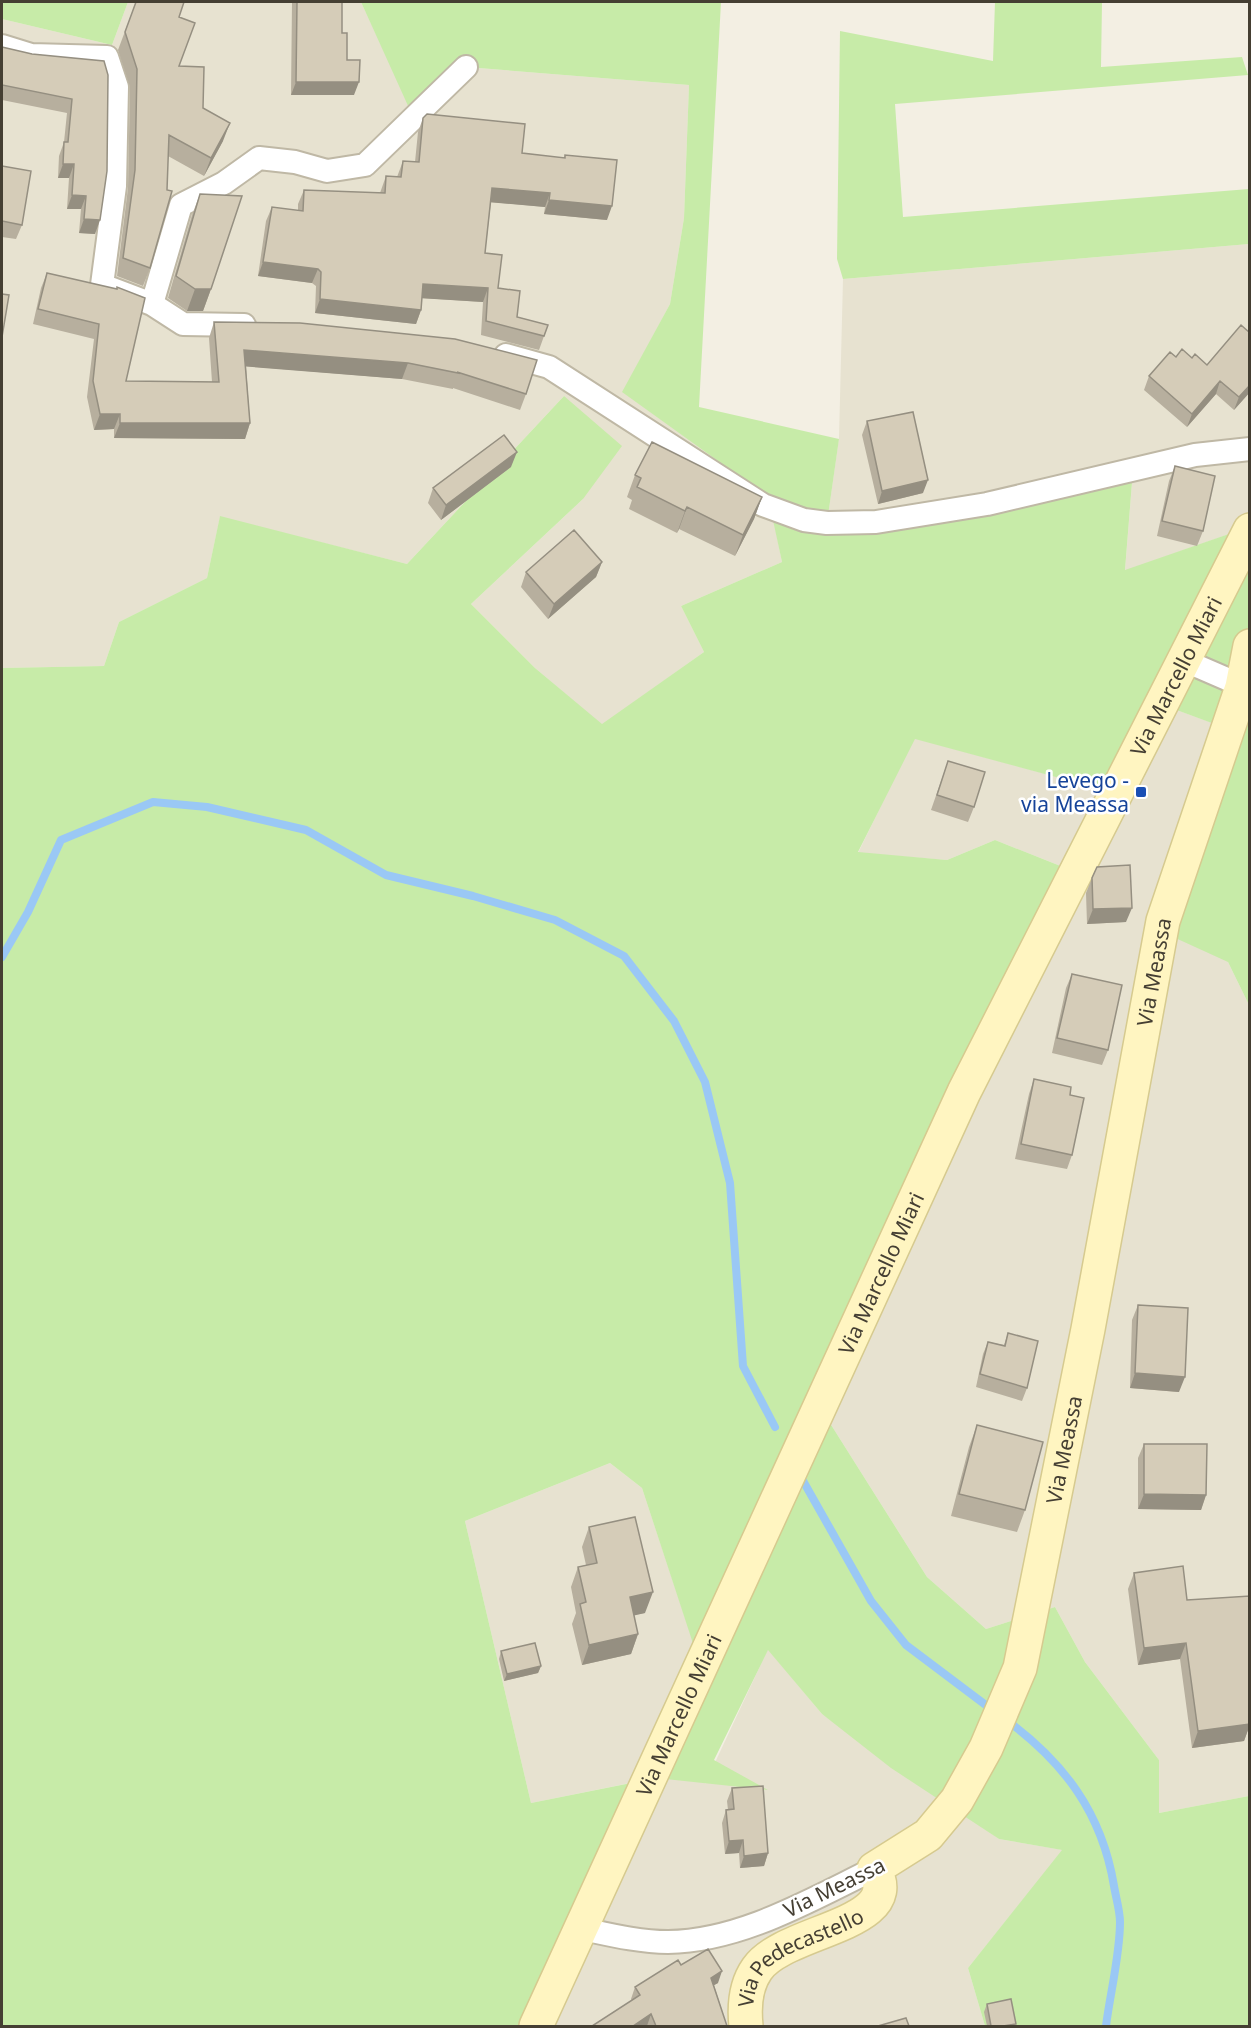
<svg xmlns="http://www.w3.org/2000/svg" width="1251" height="2028" font-family="'Noto Sans',sans-serif">
  <style>
    .residential { fill: #e7e2d0 }
    .green { fill: #c7eba8; fill-rule: evenodd }
    .lines { fill: none; stroke-linecap: round; stroke-linejoin: round }
    .stream { stroke: #9ac8f5; stroke-width: 8 }
    .street-casing { stroke: #bfb8a5; stroke-width: 26 }
    .secondary-casing { stroke: #d6ca8f; stroke-width: 36 }
    .street { stroke: #fff; stroke-width: 22 }
    .secondary { stroke: #fff5c1; stroke-width: 33 }
    .wall { fill: #b7af9e }
    .shaded-wall { fill: #958f81 }
    .building { fill: #d5ccb8; stroke: #958f81; stroke-width: 1.5 }
    .transit-dot { fill: #1a4fb4; stroke: #fff; stroke-width: 2 }
    .labels { text-anchor: middle; dominant-baseline: central; stroke-width: 5; stroke-linejoin: round; paint-order: stroke }
    .street-label { font-size: 21px; fill: #453f33; stroke: #fff }
    .transit-label { font-size: 21px; fill: #164399; stroke: #fff; text-anchor: end }
  </style>
  <rect width="100%" height="100%" fill="#f3efe3"/>
  <!-- residential -->
  <path class="residential" d="M 128,2 L 361,2 L 415,118 L 466,67 L 689,85 L 684,218 L 670,304 L 623,392 L 769,497 L 782,562 L 681,606 L 704,652 L 602,725 L 535,668 L 471,604 L 583,499 L 564,396 L 407,564 L 220,517 L 207,578 L 119,622 L 104,666 L 2,668 L 2,19 L 112,45 Z
    M 1249,244 L 1249,527 L 1125,571 L 1133,470 L 827,523 L 839,438 L 843,279 Z
    M 1163,705 L 1229,729 L 1228,962 L 1249,1005 L 1249,1796 L 1159,1813 L 1159,1760 L 1085,1662 L 1055,1607 L 986,1629 L 927,1577 L 828,1420 L 1083,875 L 995,840 L 947,860 L 858,853 L 914,738 L 1068,780 L 1119,798 Z
    M 610,1463 L 642,1488 L 709,1690 L 705,1784 L 768,1649 L 822,1714 L 999,1839 L 1063,1850 L 968,1968 L 985,2026 L 546,2026 L 655,1778 L 531,1803 L 465,1521 Z"/>
  <!-- green -->
  <path class="green" d="M 2,2 L 128,2 L 112,45 L 2,19 Z
    M 361,2 L 721,2 L 699,407 L 839,439 L 827,523 L 1133,470 L 1125,570 L 1249,527 L 1249,1005 L 1228,962 L 1171,936 L 1228,729 L 1163,705 L 1119,798 L 1067,780 L 915,739 L 858,852 L 947,860 L 995,840 L 1083,875 L 828,1420 L 927,1577 L 986,1629 L 1055,1607 L 1085,1662 L 1159,1760 L 1159,1813 L 1249,1796 L 1249,2026 L 985,2026 L 968,1968 L 1062,1850 L 999,1839 L 891,1768 L 822,1714 L 768,1650 L 714,1760 L 768,1790 L 656,1778 L 546,2026 L 2,2026 L 2,668 L 104,666 L 119,622 L 207,578 L 220,516 L 407,564 L 564,396 L 622,446 L 583,499 L 471,604 L 535,668 L 602,724 L 704,652 L 681,606 L 782,562 L 768,497 L 622,392 L 670,304 L 684,218 L 689,85 L 466,67 L 414,119 ZM 610,1463 L 642,1488 L 704,1677 L 656,1778 L 531,1803 L 465,1521 Z
    M 995,2 L 1102,2 L 1101,67 L 1242,57 L 1248,75 L 895,104 L 903,217 L 1249,189 L 1249,244 L 843,279 L 837,259 L 840,31 L 993,61 Z"/>
  <g class="lines">
    <!-- stream -->
    <path class="stream" d="M 2,957 L 28,912 L 61,840 L 153,802 L 207,807 L 306,830 L 386,875 L 473,896 L 555,920 L 624,956 L 674,1021 L 705,1082 L 730,1183 L 743,1366 L 775,1427
      M 802,1479 L 871,1601 L 906,1645 L 995,1712
      M 1005,1719 C 1064,1762 1102,1813 1114,1886 C 1116,1898 1120,1911 1120,1922 C 1120,1955 1110,1994 1106,2026"/>
    <!-- street casing -->
    <g class="street-casing">
      <path id="street" d="M 2,46 L 31,55 L 107,57 L 117,87 L 115,186 L 102,285 L 152,304 L 181,205 L 224,183 L 259,158 L 295,162 L 327,171 L 365,165 L 466,67
        M 152,304 L 183,324 L 244,325
        M 506,355 L 549,367 L 763,505 L 804,520 L 827,523 L 876,522 L 987,504 L 1195,455 L 1250,449
        M 1183,660 L 1250,689
        M 583,1929 C 611,1935 640,1942 668,1942 C 741,1941 810,1900 874,1869"/>
    </g>
    <!-- secondary casing -->
    <g class="secondary-casing">
      <g id="secondary">
        <path id="s1" d="M 536,2026 L 964,1092 L 1250,530"/>
        <path id="s2" d="M 746,2026 C 744,2007 745,1986 757,1969 C 784,1929 908,1926 874,1869 L 928,1835 L 957,1800 L 986,1748 L 1020,1668 L 1088,1329 L 1163,921 L 1242,687 L 1250,646"/>
      </g>
    </g>
    <!-- street -->
    <use href="#street" class="street"/>
    <!-- secondary -->
    <use href="#secondary" class="secondary"/>
  </g>
  <!-- wall -->
  <path class="wall" d="M 136,2 L 179,17 L 179,66 L 203,108 L 223,141 L 204,176 L 168,156 L 150,268 L 143,286 L 117,276 L 128,188 L 130,87 L 118,50 Z
    M 292,2 L 342,2 L 342,33 L 354,95 L 291,95 Z
    M 2,47 L 32,54 L 104,61 L 95,234 L 79,233 L 81,209 L 67,209 L 69,178 L 58,178 L 59,156 L 64,142 L 67,113 L 2,100 Z
    M 423,118 L 522,153 L 564,158 L 565,155 L 607,220 L 544,214 L 545,207 L 491,202 L 485,253 L 498,288 L 517,317 L 548,325 L 539,350 L 481,335 L 483,302 L 422,298 L 421,310 L 416,324 L 315,313 L 316,286 L 312,283 L 258,276 L 266,221 L 272,207 L 298,211 L 298,204 L 304,190 L 380,193 L 386,176 L 397,177 L 403,161 L 415,162 L 418,132 Z
    M 2,166 L 22,225 L 16,239 L 2,237 Z
    M 200,194 L 211,289 L 203,311 L 187,311 L 168,298 L 192,215 Z
    M 47,273 L 116,289 L 126,381 L 212,382 L 209,338 L 214,322 L 455,339 L 526,394 L 520,410 L 453,388 L 453,389 L 402,379 L 246,366 L 250,423 L 245,439 L 114,438 L 114,429 L 94,430 L 87,397 L 94,339 L 33,324 L 41,288 Z
    M 1250,333 L 1250,392 L 1234,410 L 1216,394 L 1187,427 L 1144,390 L 1149,376 L 1176,357 L 1192,358 L 1207,365 Z
    M 867,421 L 923,493 L 878,504 L 862,435 Z
    M 1175,466 L 1203,531 L 1197,546 L 1157,536 L 1169,481 Z
    M 511,467 L 441,520 L 428,503 L 433,488 Z
    M 635,475 L 762,497 L 754,519 L 735,556 L 679,529 L 677,533 L 629,509 L 632,500 L 627,497 Z
    M 602,562 L 596,577 L 548,619 L 521,587 L 526,572 Z
    M 948,761 L 974,807 L 968,822 L 931,810 Z
    M 1092,878 L 1126,922 L 1087,924 L 1086,893 Z
    M 1072,974 L 1108,1050 L 1102,1065 L 1052,1053 L 1066,988 Z
    M 1034,1079 L 1070,1095 L 1072,1155 L 1067,1169 L 1015,1159 L 1029,1094 Z
    M 1138,1305 L 1179,1392 L 1130,1388 L 1132,1320 Z
    M 1008,1333 L 1027,1388 L 1022,1401 L 976,1387 L 983,1354 L 988,1342 L 1004,1345 Z
    M 977,1425 L 1025,1510 L 1017,1532 L 951,1516 L 969,1447 Z
    M 1144,1444 L 1206,1495 L 1201,1510 L 1138,1509 L 1138,1458 Z
    M 589,1527 L 645,1613 L 634,1615 L 638,1634 L 631,1654 L 582,1665 L 572,1624 L 576,1613 L 571,1587 L 578,1567 L 586,1565 L 582,1547 Z
    M 1134,1573 L 1187,1600 L 1250,1596 L 1250,1730 L 1248,1730 L 1244,1741 L 1192,1748 L 1180,1659 L 1138,1665 L 1128,1589 Z
    M 501,1651 L 541,1666 L 538,1673 L 504,1681 L 499,1659 Z
    M 732,1788 L 768,1853 L 764,1866 L 740,1868 L 739,1853 L 725,1854 L 722,1823 L 726,1810 L 728,1810 L 727,1801 Z
    M 681,1965 L 718,1983 L 714,1985 L 727,2026 L 647,2026 L 631,1999 L 635,1987 Z
    M 987,2004 L 1016,2024 L 1015,2026 L 987,2026 L 984,2012 Z"/>
  <!-- shaded-wall -->
  <path class="shaded-wall" d="M 296,82 L 359,82 L 354,95 L 291,95 Z
    M 230,123 L 223,141 L 204,176 L 211,158 Z
    M 63,164 L 74,164 L 69,178 L 58,178 Z
    M 492,188 L 550,193 L 545,207 L 487,202 Z
    M 72,195 L 86,196 L 81,209 L 67,209 Z
    M 549,200 L 612,206 L 607,220 L 544,214 Z
    M 84,219 L 100,220 L 95,234 L 79,233 Z
    M 263,262 L 318,269 L 312,283 L 258,276 Z
    M 423,284 L 488,288 L 483,302 L 418,298 Z
    M 195,289 L 211,289 L 203,311 L 187,311 Z
    M 320,299 L 421,310 L 416,324 L 315,313 Z
    M 244,350 L 408,363 L 402,379 L 239,366 Z
    M 1220,381 L 1216,394 L 1187,427 L 1192,414 Z
    M 1250,385 L 1250,392 L 1234,410 L 1239,397 Z
    M 100,414 L 120,414 L 114,429 L 94,430 Z
    M 120,423 L 250,423 L 245,439 L 114,438 Z
    M 517,452 L 511,467 L 441,520 L 446,505 Z
    M 928,480 L 923,493 L 878,504 L 882,491 Z
    M 762,497 L 754,519 L 735,556 L 743,535 Z
    M 687,507 L 679,529 L 677,533 L 685,511 Z
    M 602,562 L 596,577 L 548,619 L 554,604 Z
    M 1132,908 L 1126,922 L 1087,924 L 1093,909 Z
    M 1135,1373 L 1185,1377 L 1179,1392 L 1130,1388 Z
    M 1144,1494 L 1206,1495 L 1201,1510 L 1138,1509 Z
    M 653,1592 L 645,1613 L 623,1618 L 630,1597 Z
    M 638,1634 L 631,1654 L 582,1665 L 589,1645 Z
    M 1186,1643 L 1180,1659 L 1138,1665 L 1144,1648 Z
    M 541,1666 L 538,1673 L 504,1681 L 507,1674 Z
    M 1250,1714 L 1250,1730 L 1248,1730 L 1244,1741 L 1192,1748 L 1198,1731 Z
    M 743,1840 L 739,1853 L 725,1854 L 729,1841 Z
    M 768,1853 L 764,1866 L 740,1868 L 744,1856 Z
    M 722,1971 L 718,1983 L 707,1989 L 711,1978 Z
    M 651,2014 L 647,2026 L 633,2026 Z"/>
  <!-- building -->
  <path class="building" d="M 136,2 L 184,2 L 179,17 L 195,23 L 179,66 L 204,67 L 203,108 L 230,123 L 211,158 L 169,135 L 167,190 L 172,191 L 150,268 L 123,258 L 135,170 L 137,69 L 125,32 Z
    M 297,2 L 342,2 L 342,33 L 347,33 L 347,60 L 360,60 L 359,82 L 296,82 Z
    M 2,47 L 32,54 L 104,61 L 108,75 L 107,171 L 100,220 L 84,219 L 86,196 L 72,195 L 74,164 L 63,164 L 64,142 L 68,142 L 72,99 L 2,85 Z
    M 427,114 L 525,124 L 522,153 L 565,158 L 565,155 L 617,160 L 612,206 L 549,200 L 550,193 L 492,188 L 485,253 L 502,255 L 498,288 L 520,291 L 517,317 L 548,325 L 544,336 L 486,321 L 488,288 L 423,284 L 421,310 L 320,299 L 321,272 L 318,269 L 263,262 L 272,207 L 303,211 L 304,190 L 385,193 L 386,176 L 401,177 L 403,161 L 419,162 L 423,118 Z
    M 2,166 L 31,171 L 22,225 L 2,221 Z
    M 200,194 L 242,196 L 211,289 L 195,289 L 176,276 Z
    M 47,273 L 117,289 L 117,287 L 145,298 L 126,381 L 219,382 L 214,322 L 300,323 L 455,339 L 537,360 L 526,394 L 457,372 L 458,373 L 408,363 L 244,350 L 250,423 L 120,423 L 120,414 L 100,414 L 93,381 L 99,324 L 38,309 Z
    M 2,294 L 9,295 L 2,337 Z
    M 1241,325 L 1250,333 L 1250,385 L 1239,397 L 1220,381 L 1192,414 L 1149,376 L 1170,352 L 1176,357 L 1182,349 L 1192,358 L 1195,354 L 1207,365 Z
    M 913,412 L 928,480 L 882,491 L 867,421 Z
    M 504,435 L 517,452 L 446,505 L 433,488 Z
    M 652,442 L 762,497 L 743,535 L 687,507 L 685,511 L 637,487 L 641,478 L 635,475 Z
    M 1175,466 L 1215,476 L 1203,531 L 1162,521 Z
    M 574,530 L 602,562 L 554,604 L 526,572 Z
    M 948,761 L 985,772 L 974,807 L 937,795 Z
    M 1130,865 L 1132,908 L 1093,909 L 1092,878 L 1097,867 Z
    M 1072,974 L 1122,985 L 1108,1050 L 1057,1038 Z
    M 1034,1079 L 1071,1087 L 1070,1095 L 1084,1098 L 1072,1155 L 1021,1144 Z
    M 1138,1305 L 1188,1308 L 1185,1377 L 1135,1373 Z
    M 1008,1333 L 1038,1341 L 1027,1388 L 980,1374 L 988,1342 L 1005,1346 Z
    M 977,1425 L 1043,1442 L 1025,1510 L 959,1494 Z
    M 1144,1444 L 1207,1444 L 1206,1495 L 1144,1494 Z
    M 635,1517 L 653,1592 L 630,1597 L 638,1634 L 589,1645 L 580,1604 L 586,1602 L 578,1567 L 597,1563 L 589,1527 Z
    M 1183,1566 L 1187,1600 L 1250,1596 L 1250,1724 L 1198,1731 L 1186,1643 L 1144,1648 L 1134,1573 Z
    M 535,1643 L 541,1666 L 507,1674 L 501,1651 Z
    M 763,1786 L 768,1853 L 744,1856 L 743,1840 L 729,1841 L 726,1810 L 734,1809 L 732,1788 Z
    M 708,1949 L 722,1971 L 711,1978 L 727,2026 L 656,2026 L 651,2014 L 633,2026 L 592,2026 L 640,1995 L 635,1987 L 678,1960 L 681,1965 Z
    M 1011,1999 L 1016,2024 L 1003,2026 L 991,2026 L 987,2004 Z
    M 906,2018 L 909,2026 L 878,2026 Z"/>
  <!-- markers -->
  <rect class="transit-dot" x="1135" y="786" width="12" height="12" rx="3"/>
  <g class="labels">
    <!-- street labels -->
    <g class="street-label">
      <text stroke="none"><textPath href="#s1" startOffset="1494">Via Marcello Miari</textPath></text>
      <text stroke="none"><textPath href="#s2" startOffset="1196">Via Meassa</textPath></text>
      <text stroke="none"><textPath href="#s1" startOffset="828">Via Marcello Miari</textPath></text>
      <text stroke="none"><textPath href="#s2" startOffset="710">Via Meassa</textPath></text>
      <text stroke="none"><textPath href="#s1" startOffset="342">Via Marcello Miari</textPath></text>
      <text transform="translate(834 1887) rotate(-26)">Via Meassa</text>
      <text stroke="none"><textPath href="#s2" startOffset="99">Via Pedecastello</textPath></text>
    </g>
    <!-- transit labels -->
    <g class="transit-label">
      <text x="1129" y="780">Levego -<tspan x="1129" dy="24">via Meassa</tspan></text>
    </g>
  </g>
  <!-- border -->
  <rect width="1251" height="2028" fill="none" stroke="#453f33" stroke-width="6"/>
</svg>
